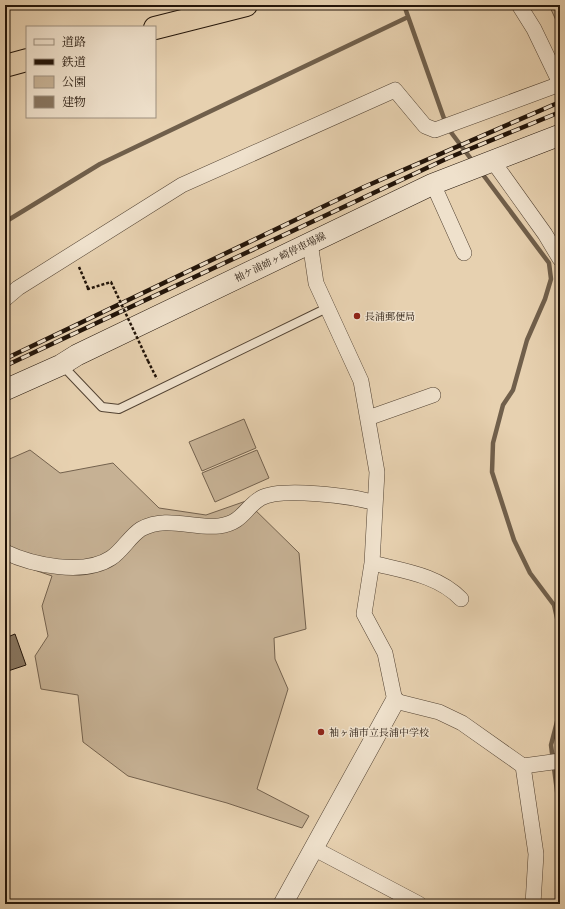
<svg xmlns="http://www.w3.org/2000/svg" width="565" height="909" font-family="'Libre Caslon Text','Noto Serif JP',serif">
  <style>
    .green { fill: #c6b194; stroke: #74624e }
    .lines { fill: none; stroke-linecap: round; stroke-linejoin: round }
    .stream { stroke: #705f4b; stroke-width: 4.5 }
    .building { fill: #887660; stroke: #221409 }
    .service-casing { stroke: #534333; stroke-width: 10 }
    .minor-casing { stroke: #534333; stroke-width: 16 }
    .tertiary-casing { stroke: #534333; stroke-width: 20 }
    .secondary-casing { stroke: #221409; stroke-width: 22 }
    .trunk-casing { stroke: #221409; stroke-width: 24 }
    .path { stroke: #221409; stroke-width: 2.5; stroke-dasharray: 3 2; stroke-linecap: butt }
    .service { stroke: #efe1cc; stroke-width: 8 }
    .minor { stroke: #efe1cc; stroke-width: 15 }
    .tertiary { stroke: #efe1cc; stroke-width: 19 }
    .secondary { stroke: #efe1cc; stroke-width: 21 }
    .trunk { stroke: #e7d1b0; stroke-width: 22 }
    .rail-casing { stroke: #221409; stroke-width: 4.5 }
    .rail { stroke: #efe1cc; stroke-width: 3; stroke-dasharray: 9; stroke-linecap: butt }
    .path-bridge { stroke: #221409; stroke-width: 2.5; stroke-dasharray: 3 2; stroke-linecap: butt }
    .poi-dot { fill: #8f2418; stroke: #efe1cc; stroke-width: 1.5 }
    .labels { text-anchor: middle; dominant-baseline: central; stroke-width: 3; stroke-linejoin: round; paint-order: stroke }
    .street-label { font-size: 10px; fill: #221409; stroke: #efe1cc }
    .poi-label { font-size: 10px; fill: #221409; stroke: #efe1cc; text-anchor: start }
  </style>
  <rect width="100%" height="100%" fill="#e7d1b0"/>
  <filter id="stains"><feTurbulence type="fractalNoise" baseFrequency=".005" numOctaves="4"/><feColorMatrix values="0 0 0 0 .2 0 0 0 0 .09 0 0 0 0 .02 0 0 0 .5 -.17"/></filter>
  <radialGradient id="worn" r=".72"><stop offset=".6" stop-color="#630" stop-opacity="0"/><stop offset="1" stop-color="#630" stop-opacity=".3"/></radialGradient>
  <!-- green -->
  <path class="green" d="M 549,5 L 560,5 L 560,29 Z
    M 244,419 L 256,448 L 202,471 L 189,442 Z
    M 30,450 L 60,473 L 113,463 L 159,508 L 206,515 L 246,501 L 299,553 L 306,629 L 274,638 L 275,659 L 288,689 L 257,789 L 309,816 L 302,828 L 227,803 L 128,776 L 83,742 L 78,695 L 41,689 L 35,656 L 48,636 L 42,606 L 52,576 L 5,560 L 5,461 Z
    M 257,450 L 269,478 L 215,502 L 202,473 Z"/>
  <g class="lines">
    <!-- stream -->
    <path class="stream" d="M 404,5 L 447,127 L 474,163
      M 481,172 L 549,263 L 551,279 L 545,299 L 527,340 L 513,390 L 503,405 L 493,443 L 492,472 L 514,540 L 530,573 L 554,605 L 560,631
      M 5,222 L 100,164 L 408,17
      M 560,710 L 551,745 L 560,814"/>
  </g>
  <!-- building -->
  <path class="building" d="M 15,634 L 26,665 L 5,672 L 5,638 Z"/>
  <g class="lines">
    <!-- service casing -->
    <g class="service-casing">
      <path id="service" d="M 62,365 L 102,407 L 119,409 L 327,308"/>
    </g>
    <!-- minor casing -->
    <g class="minor-casing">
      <path id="minor" d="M 519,5 L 534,29 L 560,83
        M 492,160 L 545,234 L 560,259
        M 433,184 L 464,253
        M 310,242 L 316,283 L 361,381 L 377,472 L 372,563 L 364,614 L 385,653 L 395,701 L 439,712 L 462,723 L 523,766 L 560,761
        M 5,299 L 18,288 L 182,185 L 395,90 L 425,126 L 435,130 L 560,84
        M 368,418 L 433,395
        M 5,552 C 32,565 84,576 111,558 C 122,551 130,536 141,529 C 167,515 192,529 219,526 C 243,523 245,507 261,498 C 281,487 353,496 375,503
        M 372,563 C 404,571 438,575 461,599
        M 523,766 L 536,854 L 533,904
        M 313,848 L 419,904"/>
    </g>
    <!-- tertiary casing -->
    <g class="tertiary-casing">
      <path id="tertiary" d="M 283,904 L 395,701"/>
    </g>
    <!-- secondary casing -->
    <g class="secondary-casing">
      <path id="secondary" d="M 5,390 L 61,365 L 77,355 L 433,184 L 560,135"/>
    </g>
    <!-- trunk casing -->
    <g class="trunk-casing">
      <path id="trunk" d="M 155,28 L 246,5
        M 5,66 L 27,60"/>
    </g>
    <!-- path -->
    <path class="path" d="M 556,41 L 560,33
      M 79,267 L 88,288
      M 148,361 L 157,379"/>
    <!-- service -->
    <use href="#service" class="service"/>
    <!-- minor -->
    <use href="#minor" class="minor"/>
    <!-- tertiary -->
    <use href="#tertiary" class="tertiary"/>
    <!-- secondary -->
    <use href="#secondary" class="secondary"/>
    <!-- trunk -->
    <use href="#trunk" class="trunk"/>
    <!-- rail casing -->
    <g class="rail-casing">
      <path id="rail" d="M 5,359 L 364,187 L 560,102
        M 5,366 L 448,158 L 560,112"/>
    </g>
    <!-- rail -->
    <use href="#rail" class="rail"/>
    <!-- path-bridge -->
    <path class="path-bridge" d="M 88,288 L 88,289 L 111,282 L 148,361"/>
  </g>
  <!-- markers -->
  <g class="poi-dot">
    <circle cx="357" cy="316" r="4"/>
    <circle cx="321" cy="732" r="4"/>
  </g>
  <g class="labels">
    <!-- street labels -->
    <g class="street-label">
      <text transform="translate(280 257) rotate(-26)">袖ケ浦姉ヶ崎停車場線</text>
    </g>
    <!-- poi labels -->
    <g class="poi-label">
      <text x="365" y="316">長浦郵便局</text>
      <text x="329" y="732">袖ヶ浦市立長浦中学校</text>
    </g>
  </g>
  <!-- margin -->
  <rect width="565" height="909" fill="none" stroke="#e7d1b0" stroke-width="20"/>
  <rect x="6" y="6" width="553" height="897" fill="none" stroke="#221409" stroke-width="2"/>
  <rect x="10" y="10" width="545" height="889" fill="none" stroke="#221409"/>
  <!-- legend -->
  <rect x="26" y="26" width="130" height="92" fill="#efe1cc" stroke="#9d8f7e"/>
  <rect x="34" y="39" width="20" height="6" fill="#efe1cc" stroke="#9d8f7e"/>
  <text x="62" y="46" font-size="12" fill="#221409">道路</text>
  <rect x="34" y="59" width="20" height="6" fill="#221409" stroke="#9d8f7e"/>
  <text x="62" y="66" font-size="12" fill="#221409">鉄道</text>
  <rect x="34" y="76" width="20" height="12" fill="#c6b194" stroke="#9d8f7e"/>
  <text x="62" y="86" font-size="12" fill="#221409">公園</text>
  <rect x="34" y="96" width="20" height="12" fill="#887660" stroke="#9d8f7e"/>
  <text x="62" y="106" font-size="12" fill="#221409">建物</text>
  <rect width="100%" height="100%" filter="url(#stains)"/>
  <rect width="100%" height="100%" fill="url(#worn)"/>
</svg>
